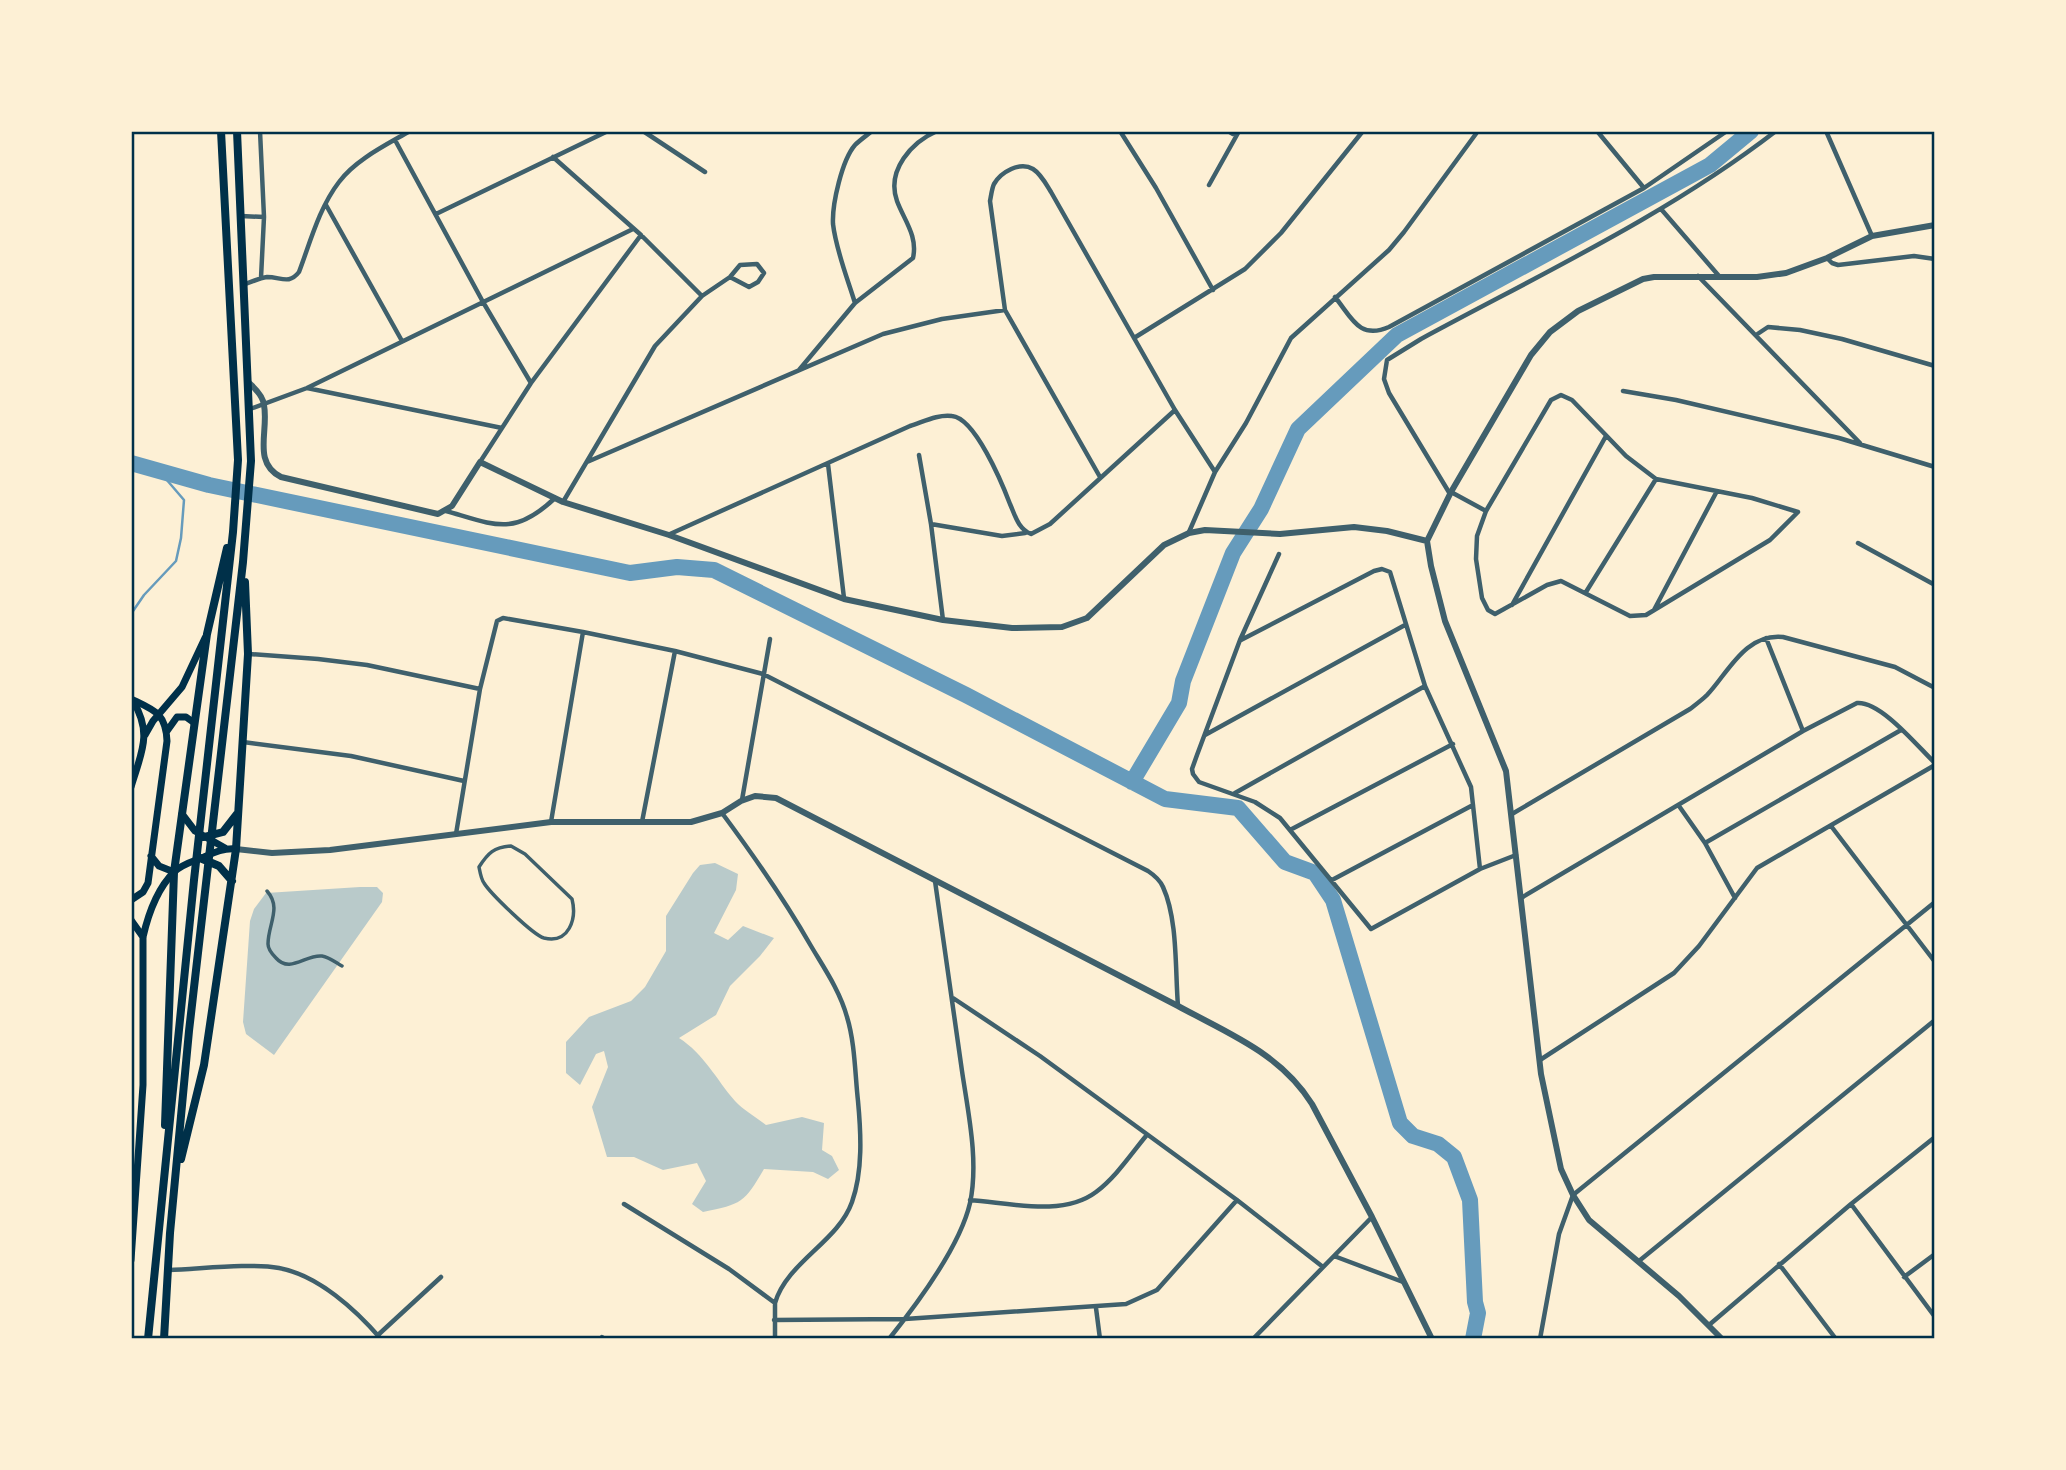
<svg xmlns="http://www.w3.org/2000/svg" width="2066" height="1470" font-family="Manrope,sans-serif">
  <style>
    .green { fill: #b9caca }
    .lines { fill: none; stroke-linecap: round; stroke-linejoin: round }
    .stream { stroke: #669bbc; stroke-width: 2.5 }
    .river { stroke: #669bbc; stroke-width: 16 }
    .pedestrian { stroke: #3f606c; stroke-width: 3.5 }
    .minor { stroke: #3f606c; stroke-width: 4.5 }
    .tertiary { stroke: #3f606c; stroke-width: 6 }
    .secondary { stroke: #003049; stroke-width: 7 }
    .trunk { stroke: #003049; stroke-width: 8 }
    .neatline { fill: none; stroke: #003049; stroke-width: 2.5 }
  </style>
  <rect width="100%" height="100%" fill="#fdf0d5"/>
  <!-- green -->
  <path class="green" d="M 715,863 L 738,874 L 736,890 L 714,933 L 728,940 L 743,926 L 774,938 L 760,956 L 730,986 L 716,1015 L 679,1038 C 704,1054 716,1079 735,1101 C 743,1110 756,1117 766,1125 L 802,1117 L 824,1123 L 822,1150 L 832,1156 L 839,1170 L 828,1179 L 813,1172 L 764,1169 C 744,1203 742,1204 703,1212 L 692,1204 L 706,1181 L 697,1163 L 663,1170 L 634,1157 L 607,1157 L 592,1107 L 608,1067 L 604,1051 L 596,1054 L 580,1085 L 566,1073 L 566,1042 L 589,1017 L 631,1001 L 645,987 L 666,951 L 666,916 L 693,873 L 700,865 Z
    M 360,887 L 377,887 L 383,893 L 382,902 L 274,1055 L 246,1034 L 243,1022 L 250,921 L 254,909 L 266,893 Z"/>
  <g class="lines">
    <!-- stream -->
    <path class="stream" d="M 131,614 L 144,595 L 176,561 L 181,538 L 184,500 L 160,472"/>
    <!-- river -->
    <path class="river" d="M 131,463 L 209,485 L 630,573 L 677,567 L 714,570 L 966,695 L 1165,799 L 1238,808 L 1285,862 L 1315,873 L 1333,900 L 1400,1123 L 1413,1136 L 1438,1144 L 1454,1157 L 1470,1200 L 1475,1302 L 1478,1313 L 1473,1339
      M 1132,782 L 1179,703 L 1183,681 L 1233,553 L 1261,509 L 1298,429 L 1397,335 L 1710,165 L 1751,131"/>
    <!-- pedestrian -->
    <path class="pedestrian" d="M 511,846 L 525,854 L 572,899 C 577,919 569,944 544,938 C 533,935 490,893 484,883 C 481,879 480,872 479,867 C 488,853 494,847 511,846 Z
      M 267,891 C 282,908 268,924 268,944 C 268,949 272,954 276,958 C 290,974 306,954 322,956 C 329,957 335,962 342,966"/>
    <!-- minor -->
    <path class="minor" d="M 260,131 L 264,217 L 261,278
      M 643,131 L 705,172
      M 1120,131 L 1156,188 L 1213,290
      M 1228,131 L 1233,134 L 1241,131
      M 1597,131 L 1644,188
      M 1826,131 L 1872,236
      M 395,140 L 483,302 L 531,383
      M 553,157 L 641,235 L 702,296
      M 1209,185 L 1238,133
      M 326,205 L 402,341
      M 1661,209 L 1719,276
      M 436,214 L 608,131
      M 241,216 L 264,217
      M 1827,258 L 1832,263 L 1838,265 L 1914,256 L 1935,259
      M 1698,276 L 1860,443
      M 245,284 C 252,282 259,278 267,277 C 281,277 289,285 299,272 C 310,243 319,208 339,182 C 355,160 386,145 410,131
      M 1335,297 C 1352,318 1359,340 1389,327 L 1644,188 L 1727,131
      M 855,303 C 847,277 836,250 833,224 C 832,204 842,160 855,145 C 860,140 866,136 872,131
      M 1005,310 L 990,201 C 991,196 992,188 994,184 C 1001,172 1020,161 1033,169 C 1041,174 1046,184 1051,192 L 1175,410 L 1215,472
      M 1756,335 L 1768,327 L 1800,330 L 1842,339 L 1935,366
      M 1134,338 L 1245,269 L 1281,233 L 1363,131
      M 799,370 L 855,303 L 913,258 C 918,236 904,220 897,201 C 886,170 912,142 937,131
      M 307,388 L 502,428
      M 1623,391 L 1676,400 L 1839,438 L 1935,467
      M 1561,395 L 1572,400 L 1626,456 L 1656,479 L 1752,498 L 1798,512 L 1770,540 L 1646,615 L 1630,616 L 1561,581 L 1547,585 L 1495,614 L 1488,610 L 1482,598 L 1476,559 L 1477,536 L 1486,511 L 1551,400 Z
      M 250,409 L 307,388 L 633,229
      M 919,455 L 931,524 L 943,620
      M 480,462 L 531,383 L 641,235
      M 587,462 L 883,334 L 942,319 L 1005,310 L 1100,477
      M 828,464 L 844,598
      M 1451,492 L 1486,511
      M 1450,494 L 1389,393 L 1384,379 L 1387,360 L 1421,339 C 1541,274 1667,215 1776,131
      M 563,502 L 655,346 L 702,296 L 730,277 L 740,265 L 757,264 L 764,273 L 758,282 L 749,287 L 730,277
      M 446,511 C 495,525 514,537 555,498
      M 931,524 L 1002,536 L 1025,533
      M 1189,532 L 1215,472 L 1246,423 L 1291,338 L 1389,250 L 1404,232 L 1478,131
      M 670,534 L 910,426 C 923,422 938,414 952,416 C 975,418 1002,483 1010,504 C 1015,515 1018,529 1031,534 L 1050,524 L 1175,410
      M 1858,543 L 1935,585
      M 1279,554 L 1240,640 L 1197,755 L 1192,769 L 1193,774 L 1199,782 L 1255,802 L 1280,818 L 1371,929 L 1480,869 L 1516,855
      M 1586,592 L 1656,479
      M 1512,605 L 1606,436
      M 1654,610 L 1717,491
      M 1766,638 L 1803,731
      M 1241,640 L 1374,571 L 1382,569 L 1390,572 L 1425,686 L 1471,787 L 1480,869
      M 249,654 L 318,659 L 367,665 L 480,689
      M 1205,735 L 1405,625
      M 243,742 L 351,756 L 464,781
      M 1235,793 L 1425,686
      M 742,800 L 770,639
      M 1679,806 L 1705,843 L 1735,898
      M 722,813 C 754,856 784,899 811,946 C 824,968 840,991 847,1017 C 855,1043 855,1074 858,1101 C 861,1133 863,1171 852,1202 C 838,1242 787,1262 775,1303
      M 1512,814 L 1690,709 C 1695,705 1702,700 1707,695 C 1728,673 1745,633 1783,637 L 1895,667 L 1935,688
      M 551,822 L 583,632
      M 642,822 L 675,651
      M 1831,826 L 1935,962
      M 1290,830 L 1453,744
      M 456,834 L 480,689 L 497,621 L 503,618 L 583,632 L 675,651 L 763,674 L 1148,871 C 1154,875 1160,880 1163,887 C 1178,920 1175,970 1178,1006
      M 1705,843 L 1901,730
      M 1332,880 L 1473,805
      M 1521,898 L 1803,731 L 1857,703 C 1881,701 1918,747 1935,763
      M 953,998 L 1040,1056 L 1237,1200 L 1323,1267
      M 1540,1060 L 1674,973 L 1699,946 L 1757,868 L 1935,765
      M 970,1200 C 1010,1203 1063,1217 1096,1192 C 1116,1177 1131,1154 1146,1136
      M 624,1204 L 729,1269 L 775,1303 L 775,1339
      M 1851,1204 L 1935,1317
      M 1334,1256 L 1403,1282
      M 1639,1261 L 1935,1020
      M 1779,1264 L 1836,1339
      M 169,1270 C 201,1269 249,1263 279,1268 C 318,1275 356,1310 381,1339
      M 1904,1277 L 1935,1254
      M 1096,1308 L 1100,1339
      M 774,1320 L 905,1319 L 1126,1304 L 1157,1290 L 1237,1200
      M 1709,1325 L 1851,1204 L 1935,1137
      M 378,1335 L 441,1277
      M 602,1337 L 605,1339
      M 889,1339 C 917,1304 960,1247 970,1203 C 979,1161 968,1112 962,1071 C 953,1007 944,944 935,881
      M 1253,1339 L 1372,1217
      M 1540,1339 L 1559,1234 L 1573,1195 L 1935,902"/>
    <!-- tertiary -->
    <path class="tertiary" d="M 248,382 C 255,388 263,396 264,405 C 269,431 252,462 281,477 L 438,514 L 452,506 L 480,462 L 563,502 L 669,535 L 844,599 L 943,620 L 1012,628 L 1062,627 L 1087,618 L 1164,545 L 1189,533 L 1205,530 L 1280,534 L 1354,527 L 1387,531 L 1427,541
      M 1427,541 L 1431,566 L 1445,621 L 1506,771 L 1541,1074 L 1561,1169 L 1573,1195 L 1589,1220 L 1679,1296 L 1722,1339
      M 1427,541 L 1451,492 L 1531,355 L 1550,332 L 1578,311 L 1643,279 L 1654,277 L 1757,277 L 1786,273 L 1827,258 L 1872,236 L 1935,225
      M 236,849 L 272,853 L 330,850 L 551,822 L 691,822 L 722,813 L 741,801 L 755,796 L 776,798 L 1178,1006 C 1229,1034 1280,1053 1312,1104 L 1372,1217 L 1432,1339"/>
    <!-- secondary -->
    <path class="secondary" d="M 131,699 C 154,710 166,713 167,741 L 148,883 L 143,892 L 131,900
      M 167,731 L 177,717 L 186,717 L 193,722
      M 145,735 L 153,721 L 182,687 L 205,638
      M 131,787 C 141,753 153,734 133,701
      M 182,814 L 195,831 L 225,848
      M 151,856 L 159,866 L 174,872
      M 131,920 L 143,937
      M 131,1260 L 143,1085 L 143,937 C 148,915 157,889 174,872 C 182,864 194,861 204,857 C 215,852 224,848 236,849"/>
    <!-- trunk -->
    <path class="trunk" d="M 204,837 L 223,832 L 237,814
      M 200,858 L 219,866 L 232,881
      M 165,1125 L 174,872 L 207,634 L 227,548
      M 181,1159 L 204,1065 L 236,849 L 248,654 L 245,582
      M 148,1339 L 194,880 L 233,532 L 238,460 L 221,131
      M 164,1339 L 170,1233 L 189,1031 L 243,562 L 251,461 L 237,131"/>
  </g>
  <!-- border -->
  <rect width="2066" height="1470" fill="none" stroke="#fdf0d5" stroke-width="266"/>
  <rect x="133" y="133" width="1800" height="1204" class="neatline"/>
</svg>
